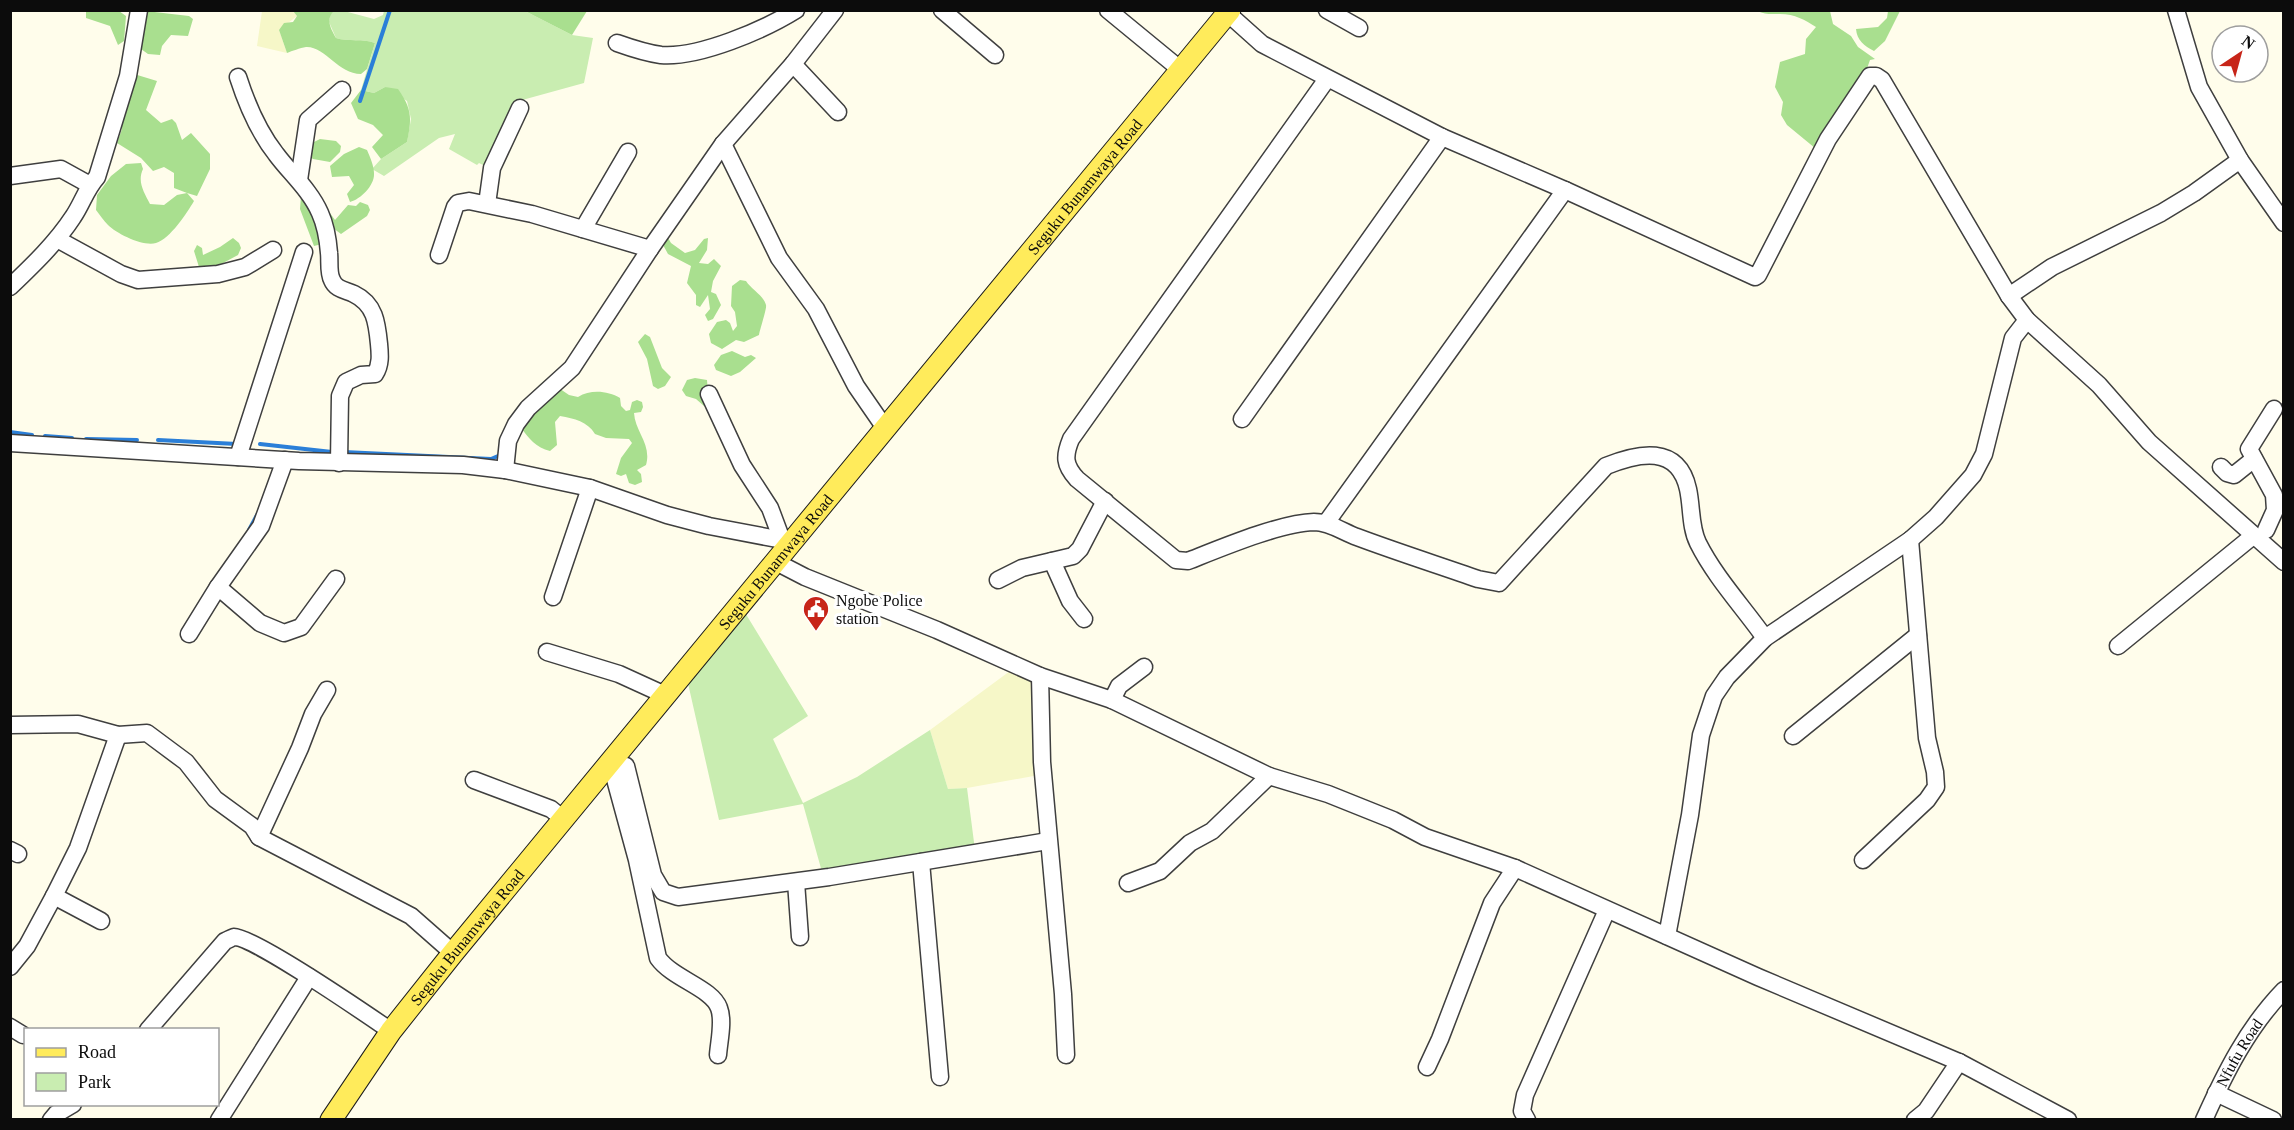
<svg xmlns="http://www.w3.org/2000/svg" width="2294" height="1130" font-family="'Times New Roman',serif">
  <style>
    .farmland { fill: #f6f7c8 }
    .green { fill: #c9edb1 }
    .forest { fill: #a9df8f }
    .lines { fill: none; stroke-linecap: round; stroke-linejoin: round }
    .stream { stroke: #2b7fd8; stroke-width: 4 }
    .minor-casing { stroke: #3f3f3f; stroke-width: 19 }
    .major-casing { stroke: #1d1d1d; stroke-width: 23 }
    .minor { stroke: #fff; stroke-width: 16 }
    .major { stroke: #ffeb5b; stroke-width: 21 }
    .labels { text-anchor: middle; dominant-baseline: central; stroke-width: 6; stroke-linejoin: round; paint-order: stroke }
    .street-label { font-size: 16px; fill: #0c0c0c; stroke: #fff }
    .poi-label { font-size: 16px; fill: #0c0c0c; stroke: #fff; text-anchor: start }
  </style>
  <rect width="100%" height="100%" fill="#fffdeb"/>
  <!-- farmland -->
  <path class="farmland" d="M 262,11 L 293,11 L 297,16 L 279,30 L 287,53 L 257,46 Z
    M 1010,671 L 1035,678 L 1039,775 L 967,788 L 948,789 L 930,730 Z"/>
  <!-- green -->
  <path class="green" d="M 334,11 L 344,11 L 374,19 L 383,15 L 384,11 L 525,11 L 572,35 L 593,38 L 584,83 L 515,102 L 487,167 L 479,163 L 477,165 L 449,149 L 455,134 L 439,138 L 384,176 L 372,169 L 381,159 L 407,142 L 411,119 L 407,101 L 385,87 L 374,93 L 361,90 L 375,43 C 362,38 349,42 336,38 L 329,22 L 330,14 Z
    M 744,611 L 808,716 L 773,739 L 803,803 L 857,777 L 930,730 L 948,789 L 967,788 L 975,850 L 822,872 L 803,804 L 719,820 L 687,679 Z"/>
  <!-- forest -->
  <path class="forest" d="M 86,11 L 119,11 L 126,16 L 124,41 L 118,45 L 110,26 L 86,18 Z
    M 146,11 L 189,16 L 193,19 L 188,36 L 171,35 L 162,46 L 160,55 L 148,54 L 141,49 Z
    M 293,11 L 334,11 C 325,19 331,29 336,38 C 349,42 362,38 375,43 L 367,69 L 361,74 C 338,74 325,46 306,47 C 300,48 292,51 287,53 L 279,30 L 284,23 L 293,22 L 297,16 Z
    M 525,11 L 587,11 L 572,35 Z
    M 1757,11 L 1830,11 L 1833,24 L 1851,36 L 1858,47 L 1875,59 L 1870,60 L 1859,91 L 1821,153 L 1787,125 L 1781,115 L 1783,102 L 1775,87 L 1780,62 L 1805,54 L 1806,39 L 1816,27 C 1805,20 1795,14 1780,14 C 1771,14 1766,15 1757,11 Z
    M 1888,11 L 1900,11 L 1885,41 L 1874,51 C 1864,46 1857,40 1856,29 L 1878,27 L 1887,18 Z
    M 134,74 L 157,81 L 146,110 L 161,123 L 172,119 L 176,123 L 182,140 L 191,133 L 210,154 L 210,169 L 197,196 L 187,193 L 194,201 C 187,213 170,239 156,243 C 144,247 117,234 108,225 C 104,221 100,215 96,210 L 97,195 L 111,176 L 126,164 L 141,163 L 143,169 C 137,182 144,192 150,204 L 164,205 L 177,195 L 187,193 L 174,188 L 174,173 L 164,167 L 153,171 L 141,158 L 117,143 L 122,129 L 119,113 Z
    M 385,87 L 398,89 C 412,109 412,118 407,142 L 381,159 L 372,147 L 383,135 L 373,125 L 358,119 L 351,103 L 361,90 L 374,93 Z
    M 320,139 L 336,141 L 341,146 L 340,152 L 330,162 L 313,159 L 305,153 L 310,144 Z
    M 359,147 L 367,150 C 370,157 374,166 374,173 C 375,185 361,199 350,202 L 347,194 L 354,185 L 349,176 L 332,177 L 330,166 L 344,154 Z
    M 301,196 L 322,202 L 335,220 L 348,205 L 356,206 L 360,202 L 368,205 L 370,210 L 367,216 L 341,234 L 333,228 L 322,244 L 314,246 L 300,209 Z
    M 667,236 L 671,243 L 685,253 L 695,250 L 704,239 L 708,238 L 707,250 L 699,263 L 708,264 L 714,259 L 721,266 L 713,281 L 711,292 L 716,294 L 721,305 L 713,319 L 708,321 L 705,315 L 710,309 L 708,295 L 700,307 L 696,305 L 696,295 L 687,283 L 691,266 L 668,254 L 662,243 Z
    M 233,238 L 239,243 L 241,248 L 238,255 L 210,270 L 199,267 L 194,251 L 197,245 L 202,248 L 203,255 L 220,247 Z
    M 740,280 L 746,281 C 751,289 764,296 766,305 C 767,309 760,328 759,335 L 744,342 L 736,340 L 722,349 L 711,343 L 709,334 L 717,322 L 726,320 L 730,323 L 733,331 L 737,326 L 735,312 L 731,306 L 732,286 Z
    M 645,334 L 650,337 L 662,368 L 671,377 L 665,386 L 658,389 L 653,386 L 647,359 L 638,342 Z
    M 732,351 L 745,357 L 751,355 L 756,358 L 740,372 L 731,376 L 716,370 L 714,365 L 721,355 Z
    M 695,378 L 707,380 L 709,406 L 704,406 L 696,399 L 686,396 L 682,390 L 687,380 Z
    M 547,380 L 569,395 L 578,397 C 591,389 608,391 620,398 L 621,406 L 626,411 L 630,410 L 632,402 L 637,400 L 642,402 L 643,407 L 641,412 L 634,413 C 635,432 652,444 646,465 L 637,470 L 641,474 L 642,482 L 635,485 L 629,483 L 626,474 L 621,476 L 616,474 L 621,458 L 632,443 L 629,439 L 606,438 L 595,434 C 587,421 575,419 560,416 L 555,422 L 557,445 L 550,451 C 536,448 529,438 521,428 C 527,413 531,386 547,380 Z"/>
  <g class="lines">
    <!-- stream -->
    <path class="stream" d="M 360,101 L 390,10
      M 10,432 L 32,435
      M 45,436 L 72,438
      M 86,439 L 137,440
      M 158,440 L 237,444
      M 260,444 L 332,452
      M 344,452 L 491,459 L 498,456
      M 249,530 L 257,515"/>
    <!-- minor casing -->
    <g class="minor-casing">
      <g id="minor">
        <path d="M 942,10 L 995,55"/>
        <path d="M 1108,10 L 1181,70"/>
        <path d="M 1224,10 L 1262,44 L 1442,137 L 1565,190 L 1755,277 L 1758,275 L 1828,139 L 1870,76 L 1876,76 L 1882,80 L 2009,296 L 2027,320 L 2099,385 L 2149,442 L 2284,562"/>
        <path d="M 1327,10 L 1359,28"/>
        <path d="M 2176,10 L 2199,87 L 2240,160 L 2284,223"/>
        <path d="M 617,43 C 631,48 646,53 661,55 C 699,58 764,30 796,10"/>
        <path d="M 793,64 L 838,112"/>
        <path d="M 238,77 C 247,105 258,131 276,154 C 290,173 310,190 320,213 C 325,224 328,240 329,253 C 330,260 328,273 332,280 C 336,290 346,290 354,294 C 375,304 377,323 379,344 C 380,354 381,365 375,374 L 361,375 L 346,382 L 340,396 L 339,463"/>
        <path d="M 1327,79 L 1071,439 C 1064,456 1064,465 1077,479 L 1176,560 L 1188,561 C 1221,548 1280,523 1314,522 C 1330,522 1343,532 1357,537 C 1397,552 1438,565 1478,579 L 1499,583 L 1606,466 C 1638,453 1678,444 1688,489 C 1692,507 1690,527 1698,543 C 1715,577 1743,607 1765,638"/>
        <path d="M 723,144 L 779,258 L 816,309 L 856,386 L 885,428"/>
        <path d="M 10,176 L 61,169 L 90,185"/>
        <path d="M 299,180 L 308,120 L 342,90"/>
        <path d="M 487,204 L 492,168 L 520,108"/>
        <path d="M 583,229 L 628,152"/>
        <path d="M 57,239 L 121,274 L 138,280 L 218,274 L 245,267 L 273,250"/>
        <path d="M 439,255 L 455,207 L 458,203 L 469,201 L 532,214 L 650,249"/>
        <path d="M 10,287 C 33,265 56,243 73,217 C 82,204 86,189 97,177 L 128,76 L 139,10"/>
        <path d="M 2009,296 L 2052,267 L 2161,213 L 2194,193 L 2240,160"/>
        <path d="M 709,394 L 742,465 L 770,508 L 782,540"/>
        <path d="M 1242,419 L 1442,137"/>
        <path d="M 10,443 L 299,461 L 463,465 L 505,470 L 590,488 L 667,515 L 709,526 L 793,542"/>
        <path d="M 238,457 L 304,252"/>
        <path d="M 2221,467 L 2227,473 L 2234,475 L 2254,459"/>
        <path d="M 505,470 L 508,441 L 516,424 L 528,408 L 572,368 L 650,249 L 723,144 L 793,64 L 835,10"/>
        <path d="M 1326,523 L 1565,190"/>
        <path d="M 2266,530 L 2275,510 L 2274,495 L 2249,449 L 2274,409"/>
        <path d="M 1052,561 L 1070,601 L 1084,619"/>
        <path d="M 776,562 L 805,577 L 937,630 L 1040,676 L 1112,700 L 1269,776 L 1328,794 L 1393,820 L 1425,837 L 1515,868 L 1758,977 L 1959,1062 L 2068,1120"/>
        <path d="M 998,580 L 1022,568 L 1073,556 L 1080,549 L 1105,501"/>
        <path d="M 218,587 L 260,623 L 284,633 L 301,627 L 336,579"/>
        <path d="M 553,597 L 590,488"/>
        <path d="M 189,634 L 218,587 L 261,526 L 285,460"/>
        <path d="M 2118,646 L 2253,536"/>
        <path d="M 547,652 L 619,674 L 665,695"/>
        <path d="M 1040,676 L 1042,762 L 1063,994 L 1066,1055"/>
        <path d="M 1112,700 L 1119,686 L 1144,667"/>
        <path d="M 10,725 L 78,724 L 118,735 L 147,733 L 186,762 L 215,799 L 252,826 L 259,837 L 411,916 L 453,953"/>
        <path d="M 1793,736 L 1918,635"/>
        <path d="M 610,761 L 637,860 L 658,958 C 673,979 712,988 719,1008 C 724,1021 719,1041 718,1055"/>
        <path d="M 626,766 L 653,875 L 663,892 L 678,897 L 829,877 L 1048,841"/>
        <path d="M 474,780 L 551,809 L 562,818"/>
        <path d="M 259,837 L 300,748 L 313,714 L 327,690"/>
        <path d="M 10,850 L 18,854"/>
        <path d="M 1863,860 L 1927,800 L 1936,787 L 1935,772 L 1927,738 L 1910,540"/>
        <path d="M 921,862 L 940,1077"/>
        <path d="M 796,882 L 800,937"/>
        <path d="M 1128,883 L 1160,871 L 1190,843 L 1212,831 L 1269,776"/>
        <path d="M 101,921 L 54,896 L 78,848 L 118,735"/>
        <path d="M 1667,936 L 1690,815 L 1701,735 L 1714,696 L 1727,677 L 1765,638 L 1910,540 L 1936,517 L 1973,475 L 1984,454 L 2013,338 L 2027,320"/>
        <path d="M 10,967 L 27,946 L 54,896"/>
        <path d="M 10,1027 L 23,1035"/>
        <path d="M 148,1030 L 225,941 C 228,940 231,938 234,937 C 253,936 369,1016 391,1031"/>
        <path d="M 1427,1067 L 1440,1039 L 1492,903 L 1515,868"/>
        <path d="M 2216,1093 L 2273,1120"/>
        <path d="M 51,1120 L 56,1114 L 73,1104"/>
        <path d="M 219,1120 L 309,977"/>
        <path d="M 1527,1120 L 1522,1111 L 1525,1095 L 1607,910"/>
        <path d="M 1915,1120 L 1926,1111 L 1959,1062"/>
        <path id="s1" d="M 2204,1120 C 2225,1073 2248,1027 2284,990"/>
      </g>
    </g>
    <!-- major casing -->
    <g class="major-casing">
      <g id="major">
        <path id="s2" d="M 331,1120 L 391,1031 L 453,953 L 1230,10"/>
      </g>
    </g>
    <!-- minor -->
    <use href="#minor" class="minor"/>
    <!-- major -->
    <use href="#major" class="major"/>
  </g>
  <!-- icons -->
  <defs>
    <g id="civic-pin" transform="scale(1.35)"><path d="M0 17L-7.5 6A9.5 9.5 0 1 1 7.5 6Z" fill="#c72519" stroke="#fff"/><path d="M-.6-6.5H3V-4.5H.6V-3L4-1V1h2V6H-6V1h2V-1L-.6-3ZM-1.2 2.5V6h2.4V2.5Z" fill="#fff"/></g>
  </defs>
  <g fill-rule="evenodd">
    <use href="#civic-pin" x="816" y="609"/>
  </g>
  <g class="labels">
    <!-- street labels -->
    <g class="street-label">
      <text stroke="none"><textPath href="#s2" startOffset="1200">Seguku Bunamwaya Road</textPath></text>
      <text stroke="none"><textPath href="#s2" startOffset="714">Seguku Bunamwaya Road</textPath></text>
      <text stroke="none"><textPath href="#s2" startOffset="228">Seguku Bunamwaya Road</textPath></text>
      <text stroke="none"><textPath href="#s1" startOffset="76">Nfufu Road</textPath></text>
    </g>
    <!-- poi labels -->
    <g class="poi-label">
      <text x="836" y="600">Ngobe Police<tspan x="836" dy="18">station</tspan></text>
    </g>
  </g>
  <!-- border -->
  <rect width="2294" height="1130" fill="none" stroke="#0c0c0c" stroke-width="24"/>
  <!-- legend -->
  <rect x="24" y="1028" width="195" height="78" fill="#ffffff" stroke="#9e9e9e" stroke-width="1.5"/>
  <rect x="36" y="1048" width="30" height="9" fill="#ffeb5b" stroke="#9e9e9e" stroke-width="1.5"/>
  <text x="78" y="1058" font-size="18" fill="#0c0c0c">Road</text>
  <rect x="36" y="1073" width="30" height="18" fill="#c9edb1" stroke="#9e9e9e" stroke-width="1.5"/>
  <text x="78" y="1088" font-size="18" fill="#0c0c0c">Park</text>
  <!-- north arrow -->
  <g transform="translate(2240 54) rotate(36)"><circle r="28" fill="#ffffff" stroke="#9e9e9e" stroke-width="1.5"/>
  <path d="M0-4.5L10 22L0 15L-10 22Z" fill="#c72519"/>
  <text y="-9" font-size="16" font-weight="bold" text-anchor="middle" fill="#0c0c0c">N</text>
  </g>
</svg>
